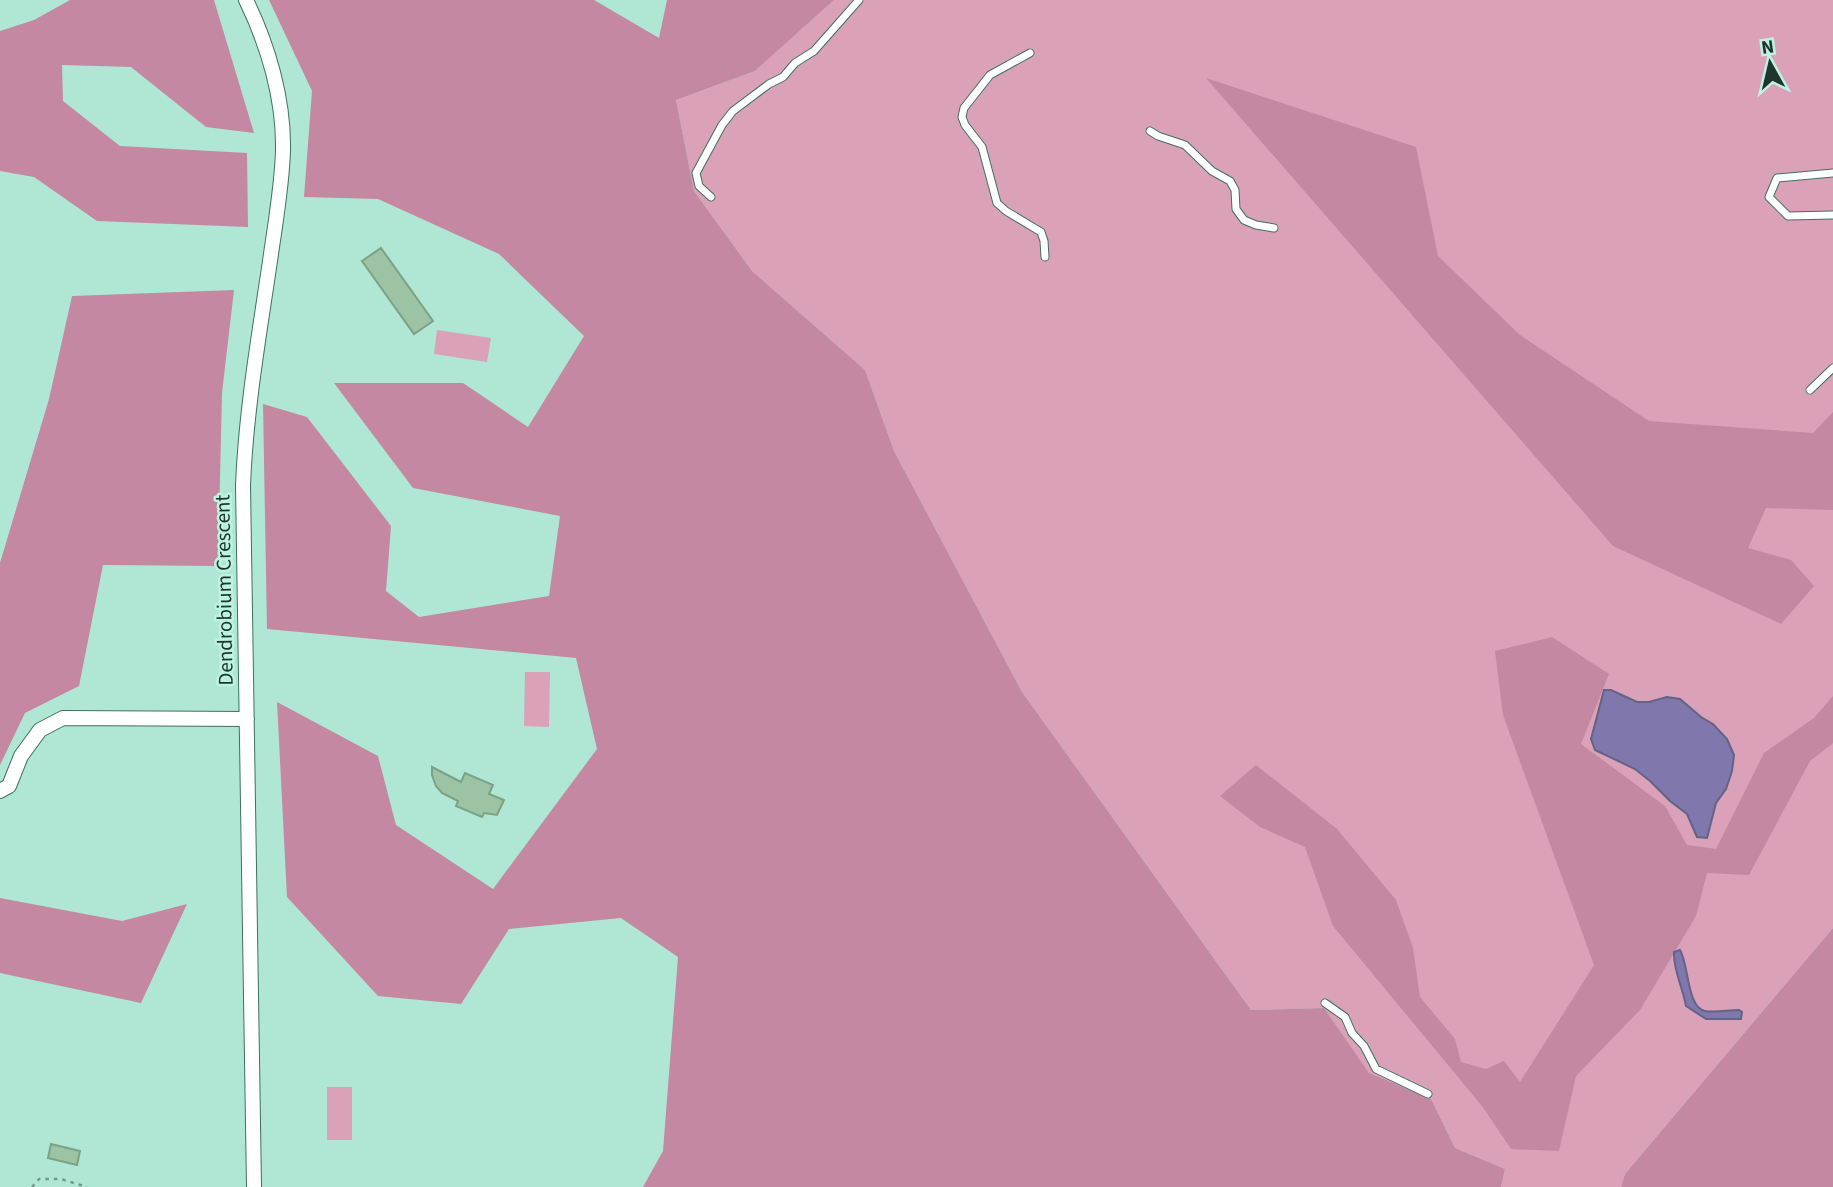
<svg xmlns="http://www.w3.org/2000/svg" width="1833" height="1187" font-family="'Source Sans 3',sans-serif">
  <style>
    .green { fill: #daa1b9 }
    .forest { fill: #c488a2 }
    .water { fill: #8077ac; stroke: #636386; stroke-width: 2 }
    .building { fill: #9bc3a4; stroke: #7ba284; stroke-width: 2 }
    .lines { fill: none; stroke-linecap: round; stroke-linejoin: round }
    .lane-casing { stroke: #3e7161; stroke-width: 9 }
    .street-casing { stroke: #3e7161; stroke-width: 16 }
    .path { stroke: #70988b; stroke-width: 2.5; stroke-dasharray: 3.5 5; stroke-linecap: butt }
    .lane { stroke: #fff; stroke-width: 7 }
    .street { stroke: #fff; stroke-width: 14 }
    .labels { text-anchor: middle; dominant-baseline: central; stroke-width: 5; stroke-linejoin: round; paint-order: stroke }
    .street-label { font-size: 21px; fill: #1e342d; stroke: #bdf4e1 }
  </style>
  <rect width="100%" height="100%" fill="#b0e6d4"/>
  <!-- green -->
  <path class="green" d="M 834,0 L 1833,0 L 1833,928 L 1625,1174 L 1621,1187 L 1501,1187 L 1505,1169 L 1455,1148 L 1431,1099 L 1369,1074 L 1324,1008 L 1251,1010 L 1022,692 L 894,451 L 865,370 L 752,271 L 694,191 L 676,100 L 755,71 Z
    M 437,330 L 491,338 L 487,362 L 434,354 Z
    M 525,672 L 550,672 L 549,727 L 524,726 Z
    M 327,1087 L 352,1087 L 352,1140 L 327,1140 Z"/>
  <!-- forest -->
  <path class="forest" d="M 70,0 L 214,0 L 254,133 L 206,127 L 131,67 L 62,65 L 63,101 L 120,146 L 247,153 L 248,227 L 97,221 L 34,177 L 0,171 L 0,31 L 34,20 Z
    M 269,0 L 594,0 L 659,38 L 667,0 L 834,0 L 755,71 L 676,100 L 694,191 L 752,271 L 865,370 L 894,451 L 1022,692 L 1251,1010 L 1324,1008 L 1369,1073 L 1431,1099 L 1455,1148 L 1505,1169 L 1501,1187 L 643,1187 L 663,1151 L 678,957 L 621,918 L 509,929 L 461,1004 L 378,996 L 287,897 L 277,702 L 378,756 L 396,825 L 493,889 L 597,749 L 576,658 L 267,629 L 263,404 L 307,417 L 391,526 L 386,591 L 419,617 L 549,596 L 560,516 L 413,488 L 334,383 L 463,383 L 528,427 L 584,336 L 499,254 L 378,199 L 304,197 L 312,91 Z
    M 1206,78 L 1416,147 L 1438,256 L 1520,335 L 1649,421 L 1813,433 L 1833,412 L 1833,510 L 1766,508 L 1748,548 L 1791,560 L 1814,586 L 1781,624 L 1613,546 Z
    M 234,290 L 222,393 L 218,566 L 103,565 L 79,686 L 25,713 L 0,765 L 0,563 L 49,399 L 72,296 Z
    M 1552,637 L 1609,674 L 1581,744 L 1665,806 L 1687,845 L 1716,849 L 1764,753 L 1814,718 L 1833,696 L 1833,743 L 1810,761 L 1749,875 L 1707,873 L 1696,916 L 1640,1010 L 1576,1076 L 1559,1151 L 1511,1149 L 1482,1106 L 1333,926 L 1305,847 L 1260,827 L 1220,796 L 1256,765 L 1337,829 L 1396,900 L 1413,948 L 1420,997 L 1455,1039 L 1461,1062 L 1486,1069 L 1504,1061 L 1520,1082 L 1594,965 L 1503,715 L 1495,651 Z
    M 0,898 L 122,921 L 187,904 L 141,1003 L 0,973 Z
    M 1833,928 L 1833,1187 L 1621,1187 L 1625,1174 Z"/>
  <!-- water -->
  <path class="water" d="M 1604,690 L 1611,690 L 1637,702 L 1649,702 L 1667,697 L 1680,699 L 1701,717 L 1713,724 L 1727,739 L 1734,755 L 1732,771 L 1726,789 L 1716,803 L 1707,838 L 1697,837 L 1687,814 L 1670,801 L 1650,781 L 1635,769 L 1595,750 L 1591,739 Z
    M 1680,950 C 1689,965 1687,1008 1705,1011 C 1716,1013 1728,1010 1739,1010 L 1742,1012 L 1741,1019 L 1706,1019 L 1686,1006 C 1683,988 1673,970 1674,952 Z"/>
  <!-- building -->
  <path class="building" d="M 381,248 L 433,321 L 414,334 L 362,261 Z
    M 432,767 L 461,782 L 465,773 L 493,785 L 489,794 L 504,800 L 497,815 L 484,813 L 482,817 L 456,806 L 458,801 L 442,793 L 436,786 L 432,775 Z
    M 51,1144 L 80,1151 L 77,1165 L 48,1158 Z"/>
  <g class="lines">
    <!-- lane casing -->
    <g class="lane-casing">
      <path id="lane" d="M 1030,53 L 990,75 L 964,108 L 962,117 L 965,125 L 982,147 L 997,203 L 1006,211 L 1041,232 L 1044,241 L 1045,257
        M 1150,131 L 1158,136 L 1185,145 L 1212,171 L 1230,181 L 1235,190 L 1236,209 L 1244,220 L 1256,225 L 1274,228
        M 1833,173 L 1777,178 L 1769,197 L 1788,216 L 1833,215
        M 711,197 L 699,186 L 696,173 L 722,125 L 733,111 L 769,84 L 783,77 L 795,63 L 814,51 L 859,0
        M 1810,390 L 1833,368
        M 1325,1003 L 1345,1017 L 1352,1033 L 1364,1046 L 1376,1069 L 1428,1094"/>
    </g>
    <!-- street casing -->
    <g class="street-casing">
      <path id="street" d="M 246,0 C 268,45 284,99 283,150 C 282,187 275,225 270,261 C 259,336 246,410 243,485 L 254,1187
        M 0,791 L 9,786 L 21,756 L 40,730 L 63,718 L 247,719"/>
    </g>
    <!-- path -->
    <path class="path" d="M 32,1187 L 39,1179 L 61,1179 L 87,1187"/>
    <!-- lane -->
    <use href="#lane" class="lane"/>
    <!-- street -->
    <use href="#street" class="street"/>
  </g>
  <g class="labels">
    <!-- street labels -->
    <g class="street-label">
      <text transform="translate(224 590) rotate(-91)">Dendrobium Crescent</text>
    </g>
  </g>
  <!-- north arrow -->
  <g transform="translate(1770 63) rotate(352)" stroke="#bdf4e1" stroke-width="5" paint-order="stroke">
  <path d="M0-5L12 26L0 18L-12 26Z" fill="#1e342d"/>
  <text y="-10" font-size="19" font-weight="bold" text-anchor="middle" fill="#1e342d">N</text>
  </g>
</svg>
